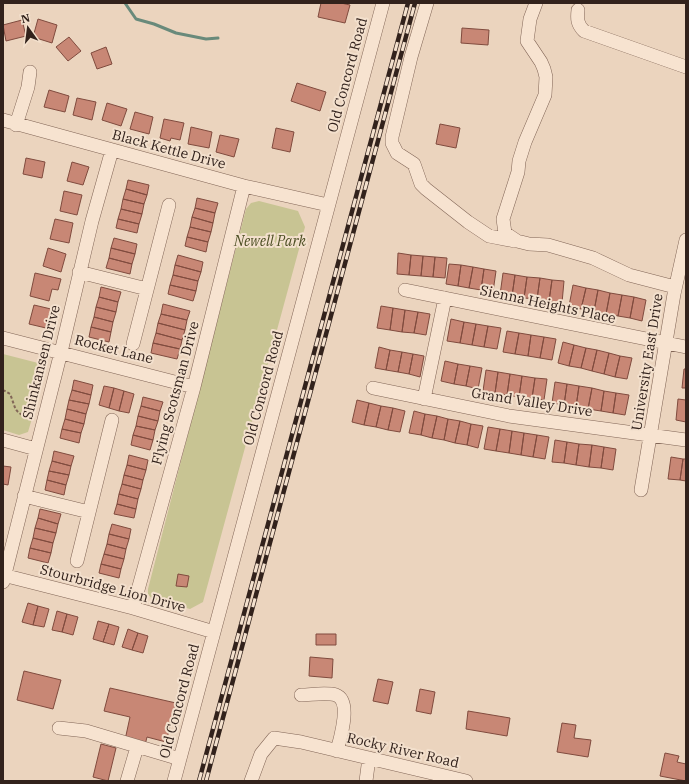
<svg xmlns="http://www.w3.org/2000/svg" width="689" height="784" font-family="'IBM Plex Serif',serif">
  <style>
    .green { fill: #c8c493 }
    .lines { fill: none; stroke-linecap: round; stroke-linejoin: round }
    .stream { stroke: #698a7b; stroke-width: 3 }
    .building { fill: #c88775; stroke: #804b3e }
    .minor-casing { stroke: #826657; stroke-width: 14 }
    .path { stroke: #826657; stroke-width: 2; stroke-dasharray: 3 2; stroke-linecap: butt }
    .minor { stroke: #f7e3d0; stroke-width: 13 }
    .rail-casing { stroke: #32221c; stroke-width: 4.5 }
    .rail { stroke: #f3e0cd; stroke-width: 3; stroke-dasharray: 9; stroke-linecap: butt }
    .labels { text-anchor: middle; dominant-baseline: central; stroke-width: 4; stroke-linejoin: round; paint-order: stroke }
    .street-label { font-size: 14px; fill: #32221c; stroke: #f3e0cd }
    .park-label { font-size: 14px; font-style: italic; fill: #4c4e23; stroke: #f3e0cd }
  </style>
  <rect width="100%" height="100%" fill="#ebd4be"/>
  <!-- green -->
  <path class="green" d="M 259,201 L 298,211 L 305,227 L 203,602 L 190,609 L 152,599 L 148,594 L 148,589 L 246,209 L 251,203 Z
    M 3,354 L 42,364 L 45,374 L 28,432 L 19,435 L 3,430 Z"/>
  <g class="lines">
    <!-- stream -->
    <path class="stream" d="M 125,3 L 136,19 L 154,24 L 176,33 L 206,39 L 218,38"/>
  </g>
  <!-- building -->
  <path class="building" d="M 321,3 L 341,3 L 350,5 L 345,23 L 318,17 Z
    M 38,19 L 57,25 L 52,43 L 33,37 Z
    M 22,20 L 26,36 L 6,41 L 3,25 Z
    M 462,28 L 489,30 L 488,45 L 461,43 Z
    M 69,37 L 81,51 L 68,61 L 56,47 Z
    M 106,47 L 112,64 L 97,69 L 91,53 Z
    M 297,83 L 326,92 L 320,111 L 291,101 Z
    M 49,90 L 69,96 L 65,112 L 44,107 Z
    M 77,98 L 96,102 L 92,120 L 73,115 Z
    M 107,103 L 127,109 L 121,126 L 102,120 Z
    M 135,112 L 153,117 L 149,134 L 130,129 Z
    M 164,119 L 184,123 L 180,140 L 171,138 L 170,141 L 160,138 Z
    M 440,124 L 460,128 L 456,148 L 436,144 Z
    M 191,127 L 212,132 L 209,148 L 188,144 Z
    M 276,128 L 294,132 L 290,152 L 272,148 Z
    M 220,135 L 239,139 L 234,157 L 216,152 Z
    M 26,158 L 45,162 L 42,178 L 23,174 Z
    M 72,162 L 89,167 L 83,185 L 67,181 Z
    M 128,180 L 149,185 L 147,195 L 126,189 Z
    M 126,189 L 147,195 L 144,204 L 123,199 Z
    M 64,191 L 82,195 L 77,215 L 60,211 Z
    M 197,198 L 218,203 L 215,213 L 195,208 Z
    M 123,199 L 144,204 L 142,214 L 121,209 Z
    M 195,208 L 215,213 L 213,223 L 192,217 Z
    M 121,209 L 142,214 L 139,224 L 118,219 Z
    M 192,217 L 213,223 L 211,232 L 190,227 Z
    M 55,219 L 73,223 L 69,243 L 50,239 Z
    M 118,219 L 139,224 L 137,233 L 116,228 Z
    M 190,227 L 211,232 L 208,242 L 187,237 Z
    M 187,237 L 208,242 L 206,252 L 185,246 Z
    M 114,238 L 137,244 L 135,254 L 111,248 Z
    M 48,248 L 66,254 L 61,272 L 43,266 Z
    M 111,248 L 135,254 L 132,264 L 109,258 Z
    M 398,253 L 411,255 L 409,275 L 397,274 Z
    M 178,255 L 203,262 L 201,272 L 175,265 Z
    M 411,255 L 423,256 L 421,276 L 409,275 Z
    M 423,256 L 435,257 L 433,277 L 421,276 Z
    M 435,257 L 447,258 L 445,278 L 433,277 Z
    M 109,258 L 132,264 L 130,274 L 106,268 Z
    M 449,264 L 461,265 L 458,286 L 446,284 Z
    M 175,265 L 201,272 L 198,281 L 173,275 Z
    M 461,265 L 473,267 L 469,288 L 458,286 Z
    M 473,267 L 484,269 L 481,290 L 469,288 Z
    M 484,269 L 496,271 L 493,292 L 481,290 Z
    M 35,273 L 61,279 L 58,290 L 52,289 L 49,301 L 30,296 Z
    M 503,273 L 515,275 L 512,296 L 500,295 Z
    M 173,275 L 198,281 L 196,291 L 170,285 Z
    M 515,275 L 527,277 L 524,298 L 512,296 Z
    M 527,277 L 540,278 L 537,299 L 524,298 Z
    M 540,278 L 552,280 L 549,301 L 537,299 Z
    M 552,280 L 564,281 L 562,303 L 549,301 Z
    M 170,285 L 196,291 L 193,301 L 168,294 Z
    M 573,285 L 586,288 L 581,309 L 569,306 Z
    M 101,287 L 121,292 L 118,302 L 99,297 Z
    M 586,288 L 598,290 L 594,311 L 581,309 Z
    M 598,290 L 610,293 L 606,314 L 594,311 Z
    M 610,293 L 622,295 L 618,316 L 606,314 Z
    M 622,295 L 634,297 L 630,318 L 618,316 Z
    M 99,297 L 118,302 L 116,312 L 96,307 Z
    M 634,297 L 646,300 L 642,321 L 630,318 Z
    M 163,304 L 190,311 L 187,320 L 161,314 Z
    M 34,305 L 51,309 L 46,328 L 29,324 Z
    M 381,306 L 393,308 L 390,330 L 377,328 Z
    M 96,307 L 116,312 L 113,322 L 94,317 Z
    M 393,308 L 405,310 L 402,332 L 390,330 Z
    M 405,310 L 418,312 L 414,333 L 402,332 Z
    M 418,312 L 430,314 L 426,335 L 414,333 Z
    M 161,314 L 187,320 L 185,330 L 158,323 Z
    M 94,317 L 113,322 L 111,332 L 91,327 Z
    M 451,319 L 464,322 L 460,343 L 447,341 Z
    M 464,322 L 476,324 L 472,345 L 460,343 Z
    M 158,323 L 185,330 L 182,340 L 156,333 Z
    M 476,324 L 488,326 L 484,347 L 472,345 Z
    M 488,326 L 501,328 L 497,349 L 484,347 Z
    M 91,327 L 111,332 L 109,342 L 89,337 Z
    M 507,331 L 519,333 L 515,354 L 503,352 Z
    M 156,333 L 182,340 L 180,349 L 153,343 Z
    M 519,333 L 531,335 L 528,356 L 515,354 Z
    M 531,335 L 544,337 L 540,358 L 528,356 Z
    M 544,337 L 556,339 L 552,360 L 540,358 Z
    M 563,342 L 574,345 L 569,366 L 558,363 Z
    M 153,343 L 180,349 L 177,359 L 151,353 Z
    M 574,345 L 586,348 L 581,368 L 569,366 Z
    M 379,347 L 390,350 L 386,370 L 375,368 Z
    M 586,348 L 597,350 L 592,371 L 581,368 Z
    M 390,350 L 402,352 L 398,372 L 386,370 Z
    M 597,350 L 609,353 L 604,374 L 592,371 Z
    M 402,352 L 413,354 L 409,374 L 398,372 Z
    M 609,353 L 620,356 L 615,377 L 604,374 Z
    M 413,354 L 424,356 L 420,377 L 409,374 Z
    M 620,356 L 632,358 L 627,379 L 615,377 Z
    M 445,361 L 458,364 L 454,384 L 441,381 Z
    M 458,364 L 470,366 L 466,386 L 454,384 Z
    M 470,366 L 482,368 L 478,389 L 466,386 Z
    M 684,369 L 686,369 L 686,388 L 682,388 Z
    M 486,370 L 498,372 L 495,393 L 483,391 Z
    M 498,372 L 510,374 L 507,395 L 495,393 Z
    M 510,374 L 522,376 L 519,397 L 507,395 Z
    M 522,376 L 535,378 L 532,398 L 519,397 Z
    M 535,378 L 547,379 L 544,400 L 532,398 Z
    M 74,380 L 93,385 L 91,395 L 72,390 Z
    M 555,382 L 567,384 L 564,405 L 552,403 Z
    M 567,384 L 579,386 L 576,407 L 564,405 Z
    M 104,386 L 114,388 L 109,408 L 99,405 Z
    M 579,386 L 592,388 L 588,409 L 576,407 Z
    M 114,388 L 124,391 L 119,411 L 109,408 Z
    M 592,388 L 604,391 L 601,411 L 588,409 Z
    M 72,390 L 91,395 L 89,404 L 69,400 Z
    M 124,391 L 134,394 L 129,413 L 119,411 Z
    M 604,391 L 616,393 L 613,413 L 601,411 Z
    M 616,393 L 629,395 L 625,415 L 613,413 Z
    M 143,397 L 163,402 L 160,411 L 141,406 Z
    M 678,399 L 686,400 L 686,422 L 676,420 Z
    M 69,400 L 89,404 L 86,414 L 67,409 Z
    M 357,400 L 369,403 L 364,425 L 352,422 Z
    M 369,403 L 381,406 L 376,427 L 364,425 Z
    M 141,406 L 160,411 L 158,421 L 138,416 Z
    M 381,406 L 393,408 L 388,430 L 376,427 Z
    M 393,408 L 405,411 L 400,432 L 388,430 Z
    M 67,409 L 86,414 L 84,424 L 65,419 Z
    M 414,411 L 425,414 L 421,435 L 409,433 Z
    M 425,414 L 437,416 L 432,438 L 421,435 Z
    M 138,416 L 158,421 L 155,430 L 136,426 Z
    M 437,416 L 448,419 L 444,440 L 432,438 Z
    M 65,419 L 84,424 L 81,433 L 62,429 Z
    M 448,419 L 460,421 L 455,443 L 444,440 Z
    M 460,421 L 471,424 L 467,445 L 455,443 Z
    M 471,424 L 483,426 L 478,448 L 467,445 Z
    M 136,426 L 155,430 L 153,440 L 133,435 Z
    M 488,427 L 500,429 L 496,451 L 484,449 Z
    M 62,429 L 81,433 L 79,443 L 60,438 Z
    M 500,429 L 512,431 L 509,453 L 496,451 Z
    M 512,431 L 524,433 L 521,455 L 509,453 Z
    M 524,433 L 537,435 L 533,457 L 521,455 Z
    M 133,435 L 153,440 L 150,450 L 131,445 Z
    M 537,435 L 549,437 L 545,459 L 533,457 Z
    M 555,440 L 567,442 L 564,463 L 552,462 Z
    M 567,442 L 579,444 L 576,465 L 564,463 Z
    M 579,444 L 592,445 L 589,467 L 576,465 Z
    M 592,445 L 604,447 L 601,468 L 589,467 Z
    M 604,447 L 616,449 L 613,470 L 601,468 Z
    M 54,451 L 74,456 L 71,466 L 52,461 Z
    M 129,455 L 148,460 L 146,470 L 127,465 Z
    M 671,457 L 683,459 L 680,480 L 668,479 Z
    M 683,459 L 686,459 L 686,481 L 680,480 Z
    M 52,461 L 71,466 L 69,475 L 49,471 Z
    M 127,465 L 146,470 L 143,480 L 124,475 Z
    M 3,466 L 11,467 L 8,485 L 3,484 Z
    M 49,471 L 69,475 L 66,485 L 47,480 Z
    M 124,475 L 143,480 L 141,489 L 122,484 Z
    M 47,480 L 66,485 L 64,495 L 45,490 Z
    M 122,484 L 141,489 L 138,499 L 119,494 Z
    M 119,494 L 138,499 L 136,509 L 117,504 Z
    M 117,504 L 136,509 L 134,518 L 114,514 Z
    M 40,509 L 61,514 L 58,524 L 38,518 Z
    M 38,518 L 58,524 L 56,533 L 35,528 Z
    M 112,524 L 131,529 L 129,539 L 109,534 Z
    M 35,528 L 56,533 L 53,543 L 33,538 Z
    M 109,534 L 129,539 L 126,549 L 107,544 Z
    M 33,538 L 53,543 L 51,553 L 30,548 Z
    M 107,544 L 126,549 L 124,559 L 104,554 Z
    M 30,548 L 51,553 L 48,563 L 28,558 Z
    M 104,554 L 124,559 L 121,569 L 101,564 Z
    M 101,564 L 121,569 L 119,578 L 99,573 Z
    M 178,574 L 189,576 L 187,587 L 176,586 Z
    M 28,603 L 38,606 L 33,625 L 22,622 Z
    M 38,606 L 49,609 L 44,627 L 33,625 Z
    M 57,611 L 67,614 L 62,632 L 52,630 Z
    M 67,614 L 78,617 L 73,635 L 62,632 Z
    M 98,621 L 109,624 L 103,642 L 93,639 Z
    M 109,624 L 119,627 L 114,645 L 103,642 Z
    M 128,629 L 138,633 L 132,650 L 122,647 Z
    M 138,633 L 148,636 L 143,653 L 132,650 Z
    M 316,634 L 336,634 L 336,645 L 316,645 Z
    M 310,657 L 333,659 L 332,678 L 309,676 Z
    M 24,671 L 61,680 L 53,709 L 17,700 Z
    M 378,679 L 393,682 L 388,704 L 373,701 Z
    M 110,688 L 176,703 L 166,742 L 147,737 L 145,745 L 125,740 L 130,717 L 104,711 Z
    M 420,689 L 435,692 L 431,714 L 416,711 Z
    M 468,711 L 510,718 L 507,736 L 466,729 Z
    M 562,723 L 576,725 L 574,738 L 591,740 L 588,757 L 557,752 Z
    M 101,744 L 116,748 L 108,781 L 93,777 Z
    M 665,753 L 679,756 L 677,762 L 686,764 L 686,781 L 660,776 Z"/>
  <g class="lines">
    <!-- minor casing -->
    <g class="minor-casing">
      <path id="minor" d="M 427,3 L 411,57 L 392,137 L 392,143 L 397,153 L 414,164 L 421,184 L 426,189 L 468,222 L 489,236 L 515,241
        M 536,3 L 530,19 L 527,41 L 541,62 L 544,69 L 546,77 L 545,95 L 525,142 L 519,161 L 518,172 L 503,219 L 505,233 L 517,241 L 529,244 L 548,245 L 593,258 L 629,275 L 675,287
        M 578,10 C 577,19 577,24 584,31 L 686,67
        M 3,120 L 244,186 L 328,205
        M 16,125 L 28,87 L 30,72
        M 79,272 L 147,289
        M 405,290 L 686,347
        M 3,338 L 194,387
        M 133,344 L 169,205
        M 373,388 L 509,416 L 686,440
        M 424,399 L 445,298
        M 3,440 L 36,449
        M 641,490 L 674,294 L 686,240
        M 24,496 L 89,512
        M 77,561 L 112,420
        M 3,575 L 133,608 L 214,632
        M 3,582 L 61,352 L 92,221 L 112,150
        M 133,608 L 194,387 L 244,186
        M 301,695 C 311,695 326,692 336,695 C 352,701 340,739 337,751
        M 59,728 L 86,731 L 180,759
        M 127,781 L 137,747
        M 174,781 L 383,3
        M 251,781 L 261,754 L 274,738 L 301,742 L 466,781
        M 366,781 L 369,758"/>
    </g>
    <!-- path -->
    <path class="path" d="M 3,390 L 10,394 C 17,411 13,412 32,419"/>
    <!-- minor -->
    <use href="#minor" class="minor"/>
    <!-- rail casing -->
    <g class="rail-casing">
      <path id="rail" d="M 199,781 L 408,3
        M 206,781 L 415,3"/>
    </g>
    <!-- rail -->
    <use href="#rail" class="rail"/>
  </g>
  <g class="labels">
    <!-- street labels -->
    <g class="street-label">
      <text transform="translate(347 75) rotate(-75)">Old Concord Road</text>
      <text transform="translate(169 149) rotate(15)">Black Kettle Drive</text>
      <text transform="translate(548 304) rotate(12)">Sienna Heights Place</text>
      <text transform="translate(114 349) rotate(14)">Rocket Lane</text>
      <text transform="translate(41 362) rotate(-76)">Shinkansen Drive</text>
      <text transform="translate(647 362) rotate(-81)">University East Drive</text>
      <text transform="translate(263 388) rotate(-75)">Old Concord Road</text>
      <text transform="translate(175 393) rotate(-75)">Flying Scotsman Drive</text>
      <text transform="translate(532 402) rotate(9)">Grand Valley Drive</text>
      <text transform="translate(113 588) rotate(15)">Stourbridge Lion Drive</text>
      <text transform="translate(179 701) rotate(-75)">Old Concord Road</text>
      <text transform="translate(403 750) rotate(13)">Rocky River Road</text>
    </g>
    <!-- park labels -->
    <g class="park-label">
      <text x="270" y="241">Newell Park</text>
    </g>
  </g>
  <!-- border -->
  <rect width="689" height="784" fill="none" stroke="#32221c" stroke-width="8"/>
  <!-- north arrow -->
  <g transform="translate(28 28) rotate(346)" stroke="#f3e0cd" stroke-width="3" paint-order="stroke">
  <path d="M0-3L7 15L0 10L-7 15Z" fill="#32221c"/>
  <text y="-6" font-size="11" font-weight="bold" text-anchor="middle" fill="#32221c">N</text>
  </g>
</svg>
